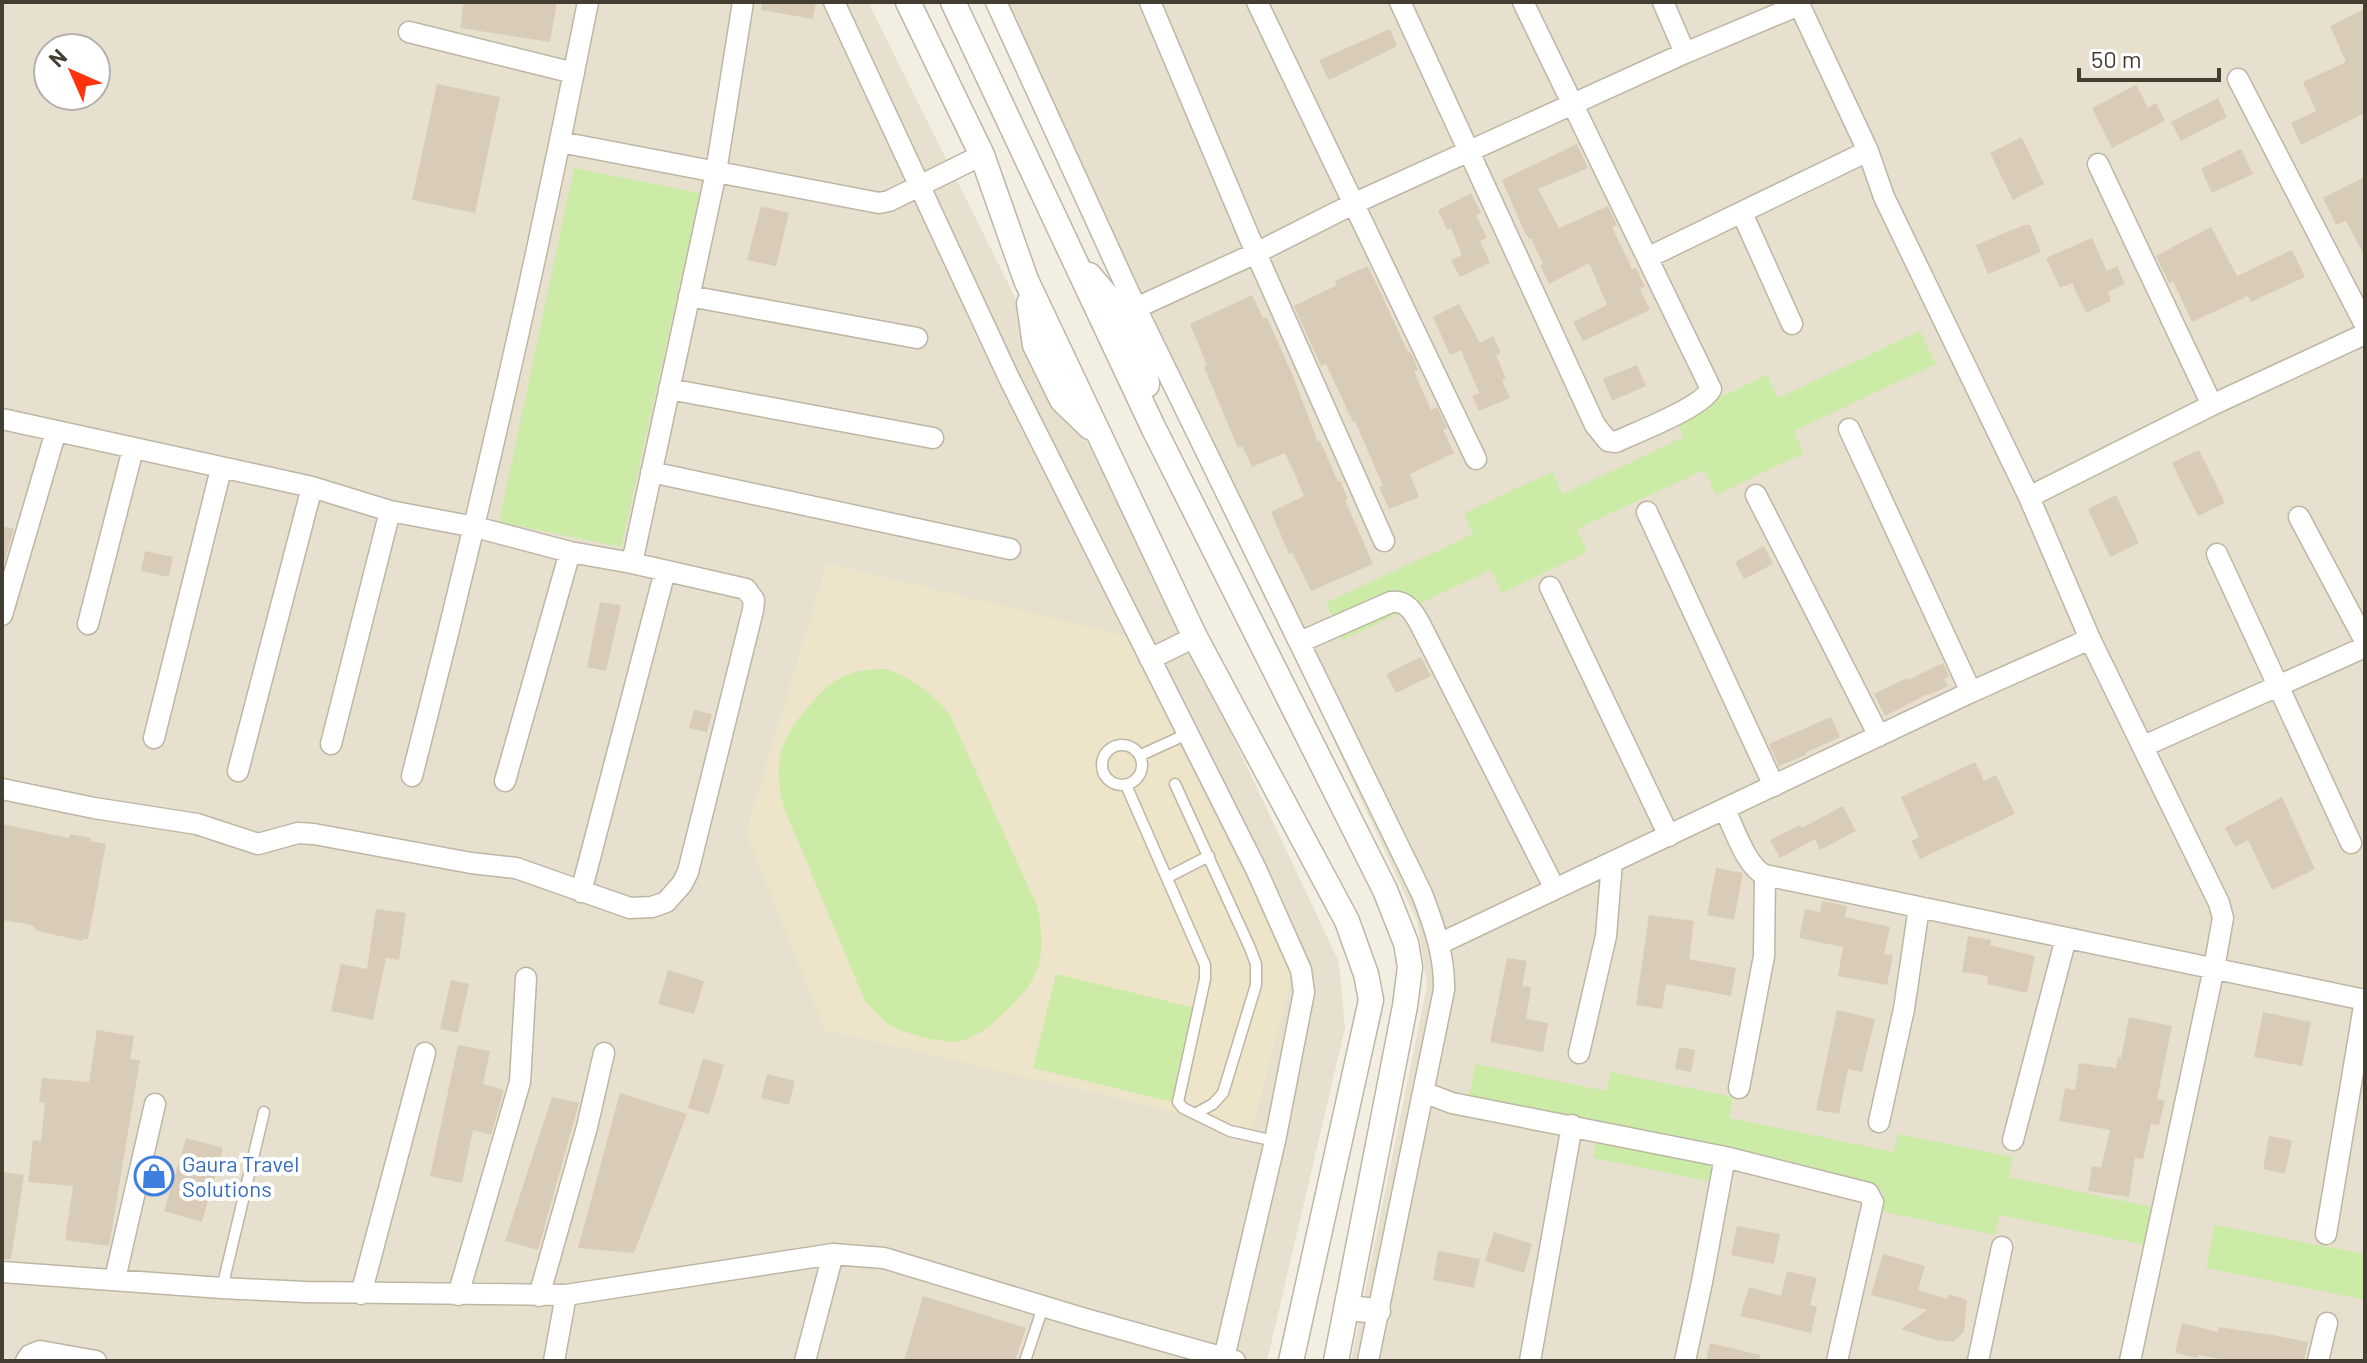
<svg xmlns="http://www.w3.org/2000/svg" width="2367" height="1363" font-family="Barlow,sans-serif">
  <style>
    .residential { fill: #e7e0cf; fill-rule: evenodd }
    .education { fill: #ede4ca }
    .green { fill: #cbeba6 }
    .building { fill: #d8ccb9 }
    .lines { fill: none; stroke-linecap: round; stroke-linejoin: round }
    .service-casing { stroke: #beb6a4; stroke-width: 13 }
    .minor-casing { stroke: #beb6a4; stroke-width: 23 }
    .tertiary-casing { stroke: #beb6a4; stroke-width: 27 }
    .service { stroke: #fff; stroke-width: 10 }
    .minor { stroke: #fff; stroke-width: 20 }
    .tertiary { stroke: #fff; stroke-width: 24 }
    .labels { text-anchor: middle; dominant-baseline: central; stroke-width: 8; stroke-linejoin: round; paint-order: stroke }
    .shop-label { font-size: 22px; fill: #366cbe; stroke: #fff; text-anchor: start }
  </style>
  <rect width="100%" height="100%" fill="#f3eee2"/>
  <!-- residential -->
  <path class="residential" d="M 2,2 L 868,2 L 1213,695 L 1339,962 L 1345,1028 L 1267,1361 L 2,1361 ZM 48,48 L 96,48 L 96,96 L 48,96 Z
    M 988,2 L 2365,2 L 2365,1361 L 1351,1361 L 1427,985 L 1417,921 L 1165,374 Z"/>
  <!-- education -->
  <path class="education" d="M 827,563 L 1125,636 L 1293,974 L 1252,1130 L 825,1030 L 746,833 Z"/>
  <!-- green -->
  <path class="green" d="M 574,168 L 700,193 L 621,547 L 499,522 Z
    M 1920,331 L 1936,364 L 1794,431 L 1804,453 L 1716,495 L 1704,470 L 1577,529 L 1587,552 L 1502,593 L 1491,570 L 1343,640 L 1326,603 L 1473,534 L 1464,513 L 1552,472 L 1563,494 L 1684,437 L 1675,418 L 1767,375 L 1778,398 Z
    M 886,669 C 916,680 930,692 950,715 L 1038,908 C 1046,957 1042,978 1004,1013 C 992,1024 980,1035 964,1040 C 948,1046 900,1033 887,1023 C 879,1017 872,1008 865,1001 L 784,808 C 772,764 780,738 810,705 C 823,689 835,678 855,672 C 864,669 876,670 886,669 Z
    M 1056,974 L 1195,1008 L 1172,1102 L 1033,1068 Z
    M 1476,1064 L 1606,1091 L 1610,1072 L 1733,1097 L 1729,1118 L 1894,1152 L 1898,1134 L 2013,1157 L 2009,1177 L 2157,1208 L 2149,1246 L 2000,1215 L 1995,1235 L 1880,1211 L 1884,1193 L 1718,1159 L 1713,1182 L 1593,1158 L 1597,1138 L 1466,1111 Z
    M 2215,1225 L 2365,1254 L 2365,1300 L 2206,1268 Z"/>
  <!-- building -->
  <path class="building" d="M 464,2 L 557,2 L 550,42 L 460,28 Z
    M 762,2 L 816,2 L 813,19 L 761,10 Z
    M 2365,9 L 2365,113 L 2301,145 L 2291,123 L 2316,111 L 2303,82 L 2346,62 L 2330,26 Z
    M 1390,29 L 1397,46 L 1329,80 L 1319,60 Z
    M 437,84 L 500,97 L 475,213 L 412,200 Z
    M 2136,85 L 2148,108 L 2156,103 L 2165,121 L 2112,148 L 2092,108 Z
    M 2218,98 L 2227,117 L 2181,141 L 2171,122 Z
    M 2022,137 L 2044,184 L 2013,200 L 1990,153 Z
    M 1577,144 L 1588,168 L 1538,189 L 1559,228 L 1608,206 L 1617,225 L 1612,227 L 1632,269 L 1636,268 L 1645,287 L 1640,289 L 1650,310 L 1583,341 L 1573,322 L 1607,305 L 1589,263 L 1549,284 L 1540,265 L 1543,264 L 1531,238 L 1529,239 L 1523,229 L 1502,180 Z
    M 2241,149 L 2253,174 L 2212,193 L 2201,169 Z
    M 2365,177 L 2365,257 L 2346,221 L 2336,225 L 2323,198 Z
    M 1471,193 L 1481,213 L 1476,215 L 1487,238 L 1480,241 L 1490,263 L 1460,277 L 1451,260 L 1462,255 L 1451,228 L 1447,230 L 1438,210 Z
    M 761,206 L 789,213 L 776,266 L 747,260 Z
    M 2024,225 L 2030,225 L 2041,252 L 1988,274 L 1976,245 Z
    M 2211,227 L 2237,276 L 2292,250 L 2305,277 L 2251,302 L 2248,296 L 2192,322 L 2173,281 L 2169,283 L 2156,256 Z
    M 2092,238 L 2107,271 L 2117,266 L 2125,284 L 2108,292 L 2111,301 L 2086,313 L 2072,283 L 2060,288 L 2046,258 Z
    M 1368,266 L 1408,352 L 1410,352 L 1414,359 L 1418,370 L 1414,371 L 1431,410 L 1437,407 L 1447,428 L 1443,429 L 1454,453 L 1410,474 L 1419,497 L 1389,509 L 1379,487 L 1383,486 L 1355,421 L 1353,422 L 1326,364 L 1321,366 L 1294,306 L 1337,285 L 1335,281 Z
    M 1252,295 L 1263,318 L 1267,318 L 1292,374 L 1318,442 L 1320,441 L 1338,482 L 1340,481 L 1348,499 L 1345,500 L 1373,564 L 1311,591 L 1292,552 L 1289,554 L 1271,512 L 1304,496 L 1297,479 L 1285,453 L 1252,467 L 1242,446 L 1238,448 L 1204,367 L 1207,365 L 1190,324 Z
    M 1459,304 L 1480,343 L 1493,336 L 1501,353 L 1496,355 L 1506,379 L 1502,380 L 1510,398 L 1479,411 L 1472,396 L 1479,393 L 1461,350 L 1450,355 L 1433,317 Z
    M 1637,365 L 1646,386 L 1612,401 L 1603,379 Z
    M 2199,450 L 2225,503 L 2198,516 L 2172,463 Z
    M 2116,495 L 2139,543 L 2110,557 L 2088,509 Z
    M 2,526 L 14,529 L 2,569 Z
    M 1764,546 L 1773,564 L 1744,579 L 1735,562 Z
    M 145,551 L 173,557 L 169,577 L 141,571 Z
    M 600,602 L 621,605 L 606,671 L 587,667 Z
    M 1421,657 L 1431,676 L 1396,693 L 1386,674 Z
    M 1943,663 L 1949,676 L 1944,679 L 1948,686 L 1929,695 L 1928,694 L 1885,716 L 1874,694 L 1907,678 L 1908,680 Z
    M 694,710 L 712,714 L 707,732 L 689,728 Z
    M 1831,717 L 1840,737 L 1805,753 L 1806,755 L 1779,766 L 1769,744 Z
    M 1975,762 L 1984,781 L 1996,775 L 2015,814 L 1920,859 L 1911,841 L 1919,837 L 1901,797 Z
    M 2282,797 L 2315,869 L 2272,890 L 2248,840 L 2235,847 L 2225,828 Z
    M 1843,806 L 1856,831 L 1820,850 L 1815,839 L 1780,858 L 1770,840 L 1800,825 L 1802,828 Z
    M 2,824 L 69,838 L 70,834 L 91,838 L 90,841 L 106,844 L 88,939 L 83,939 L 82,941 L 38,931 L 32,925 L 2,920 Z
    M 1716,868 L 1743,873 L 1734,920 L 1707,915 Z
    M 1822,901 L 1847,906 L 1845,917 L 1890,927 L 1884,954 L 1893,955 L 1887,985 L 1838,976 L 1843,947 L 1799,938 L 1805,909 L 1820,912 Z
    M 376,909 L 406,913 L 399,960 L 386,958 L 373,1020 L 331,1011 L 341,964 L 367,969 Z
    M 1649,915 L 1694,921 L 1689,959 L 1736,968 L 1731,996 L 1666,984 L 1662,1009 L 1636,1005 Z
    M 1968,936 L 1991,940 L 1990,945 L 2035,956 L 2027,993 L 1987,984 L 1988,976 L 1962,972 Z
    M 1507,958 L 1527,961 L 1522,986 L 1531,987 L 1526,1019 L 1548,1023 L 1543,1052 L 1490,1042 Z
    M 668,970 L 704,981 L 694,1014 L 658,1004 Z
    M 451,980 L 469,984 L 458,1033 L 440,1029 Z
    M 1837,1010 L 1875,1019 L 1862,1072 L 1848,1069 L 1839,1114 L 1816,1110 Z
    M 2263,1012 L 2311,1022 L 2302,1066 L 2254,1057 Z
    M 2129,1017 L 2172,1026 L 2157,1099 L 2165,1100 L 2159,1125 L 2151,1124 L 2143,1159 L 2135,1158 L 2129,1197 L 2088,1191 L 2092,1166 L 2101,1168 L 2110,1130 L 2059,1121 L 2065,1088 L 2075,1090 L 2079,1063 L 2116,1068 L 2118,1057 L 2121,1058 Z
    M 97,1030 L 134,1036 L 130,1059 L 140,1060 L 109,1246 L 65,1240 L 73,1186 L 28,1182 L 33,1140 L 41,1141 L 45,1103 L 39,1102 L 42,1078 L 89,1082 Z
    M 458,1045 L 490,1051 L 483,1084 L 504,1090 L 491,1135 L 473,1130 L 462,1183 L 430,1176 Z
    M 1679,1047 L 1695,1050 L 1691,1072 L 1675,1069 Z
    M 703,1058 L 724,1065 L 709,1114 L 688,1108 Z
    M 767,1074 L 795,1081 L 789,1105 L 761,1098 Z
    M 620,1093 L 687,1114 L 634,1253 L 578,1248 Z
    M 552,1097 L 579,1103 L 538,1250 L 505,1241 Z
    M 2269,1136 L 2292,1140 L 2285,1174 L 2263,1169 Z
    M 186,1138 L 223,1148 L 202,1222 L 164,1211 Z
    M 2,1172 L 24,1175 L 11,1259 L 2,1259 Z
    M 1737,1226 L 1780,1234 L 1774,1264 L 1731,1255 Z
    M 1494,1232 L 1532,1244 L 1524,1273 L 1485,1261 Z
    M 1438,1251 L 1480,1259 L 1474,1288 L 1433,1280 Z
    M 1883,1254 L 1925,1266 L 1918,1290 L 1947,1299 L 1949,1294 L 1967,1300 L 1964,1332 L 1953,1342 L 1936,1340 L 1901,1329 L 1927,1310 L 1871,1295 Z
    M 1787,1271 L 1817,1278 L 1810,1305 L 1817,1307 L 1811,1333 L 1740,1316 L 1749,1287 L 1781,1296 Z
    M 923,1296 L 1026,1328 L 1015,1361 L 904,1361 Z
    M 2182,1323 L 2218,1332 L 2219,1327 L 2273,1335 L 2308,1342 L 2304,1361 L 2233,1361 L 2198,1355 L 2198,1358 L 2175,1353 Z
    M 1710,1343 L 1760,1355 L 1759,1361 L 1706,1361 Z"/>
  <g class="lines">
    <!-- service casing -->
    <g class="service-casing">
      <path id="service" d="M1102 765a20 20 0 1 1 40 0a20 20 0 1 1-40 0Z
        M 1141,755 L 1187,734
        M 1175,784 L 1250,948 L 1256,964 L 1256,985 L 1223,1093 L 1213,1104 L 1195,1114
        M 1126,785 L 1205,965 L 1205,979 L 1178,1102 L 1183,1108 L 1230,1131 L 1275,1141
        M 1168,877 L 1209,856
        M 222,1288 L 264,1112
        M 1025,1361 L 1043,1307"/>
    </g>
    <!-- minor casing -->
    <g class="minor-casing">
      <path id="minor" d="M 834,2 L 1009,378 L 1256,869 L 1301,970 L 1304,992 L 1275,1141 L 1224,1358
        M 996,2 L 1136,308 L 1422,894 C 1434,925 1445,957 1444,990 L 1368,1361
        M 1150,2 L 1256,253 L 1384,541
        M 1257,2 L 1476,459
        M 1400,2 L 1595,425 L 1608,441 L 1616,442 C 1639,431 1701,408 1711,389 L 1523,2
        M 1663,2 L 1685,53
        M 1798,2 L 1868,151 L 1884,197 L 2029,497 L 2090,639 L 2219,903 L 2223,918 L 2214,968 L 2130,1361
        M 409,32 L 574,73
        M 2238,79 L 2365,325
        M 560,142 L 879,203 L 889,201 L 982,155
        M 2098,164 L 2212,405
        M 1742,213 L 1792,324
        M 1649,257 L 1868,151
        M 689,296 L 917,338
        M 1136,308 L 1256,253 L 1355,203 L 1685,53 L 1799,5
        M 669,389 L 933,438
        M 2,419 L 312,487 L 390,511 L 475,527 L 570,552 L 632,563 L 746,589 L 754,600 L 753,610 L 688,872 L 682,884 L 666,902 L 652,907 L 630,908 L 516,868 L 471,863 L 314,834 L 298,833 L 258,844 L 197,824 L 94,808 L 2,789
        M 1849,429 L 1971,692
        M 651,472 L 1010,549
        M 1756,495 L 1879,736
        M 2029,497 L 2212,405 L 2365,334
        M 1647,512 L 1774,786
        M 2299,517 L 2365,641
        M 2217,554 L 2351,843
        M 632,563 L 716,172 L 743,2
        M 1550,587 L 1669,836
        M 2,615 L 56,431
        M 88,624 L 133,449
        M 1300,642 L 1391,602 C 1406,600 1413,611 1420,624 L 1555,889
        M 1150,659 L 1195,637
        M 154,738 L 221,469
        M 331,744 L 390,511
        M 2144,746 L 2365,647
        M 238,771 L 312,487
        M 412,776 C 478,520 537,262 588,2
        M 505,781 L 570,552
        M 1725,810 C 1734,828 1747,868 1765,875 L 2365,1000
        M 581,892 L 665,571
        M 1439,944 L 1971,692 L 2090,639
        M 1579,1053 L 1606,936 L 1612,862
        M 1739,1088 L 1764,956 L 1765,875
        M 1423,1092 L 1452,1103 L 1725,1157 L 1868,1193 L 1873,1202 L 1837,1361
        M 1879,1122 L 1904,1009 L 1919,907
        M 2013,1140 L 2066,938
        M 2326,1234 L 2365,1000
        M 2,1272 L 222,1288 L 305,1292 L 566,1295 L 833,1254 L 884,1258 L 1082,1318 L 1235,1361
        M 115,1279 L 155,1104
        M 361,1294 L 425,1053
        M 458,1295 L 520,1082 L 526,978
        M 539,1296 L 587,1127 L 604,1053
        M 26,1361 L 30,1355 L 40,1351 L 96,1361
        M 554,1361 L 566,1295
        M 805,1361 L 833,1254
        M 1530,1361 L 1572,1125
        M 1685,1361 L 1702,1282 L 1725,1157
        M 1978,1361 L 2002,1247
        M 2318,1361 L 2327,1323"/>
    </g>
    <!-- tertiary casing -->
    <g class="tertiary-casing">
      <path id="tertiary" d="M 908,2 L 982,155 L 1026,280 L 1195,637 L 1347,921 L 1366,974 L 1371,1000 L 1291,1361
        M 953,2 L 1153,427 L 1385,890 L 1406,943 L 1410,967 L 1405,1006 L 1336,1361
        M 1089,275 L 1112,302 L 1146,375 L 1147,385
        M 1029,303 L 1035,345 L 1062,400 L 1090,427
        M 1347,1308 L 1378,1311"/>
    </g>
    <!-- service -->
    <use href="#service" class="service"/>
    <!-- minor -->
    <use href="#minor" class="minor"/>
    <!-- tertiary -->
    <use href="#tertiary" class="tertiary"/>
  </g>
  <!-- icons -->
  <defs>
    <g id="shop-ring" transform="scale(2)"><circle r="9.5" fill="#fff" stroke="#3f7fe0" stroke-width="1.5"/><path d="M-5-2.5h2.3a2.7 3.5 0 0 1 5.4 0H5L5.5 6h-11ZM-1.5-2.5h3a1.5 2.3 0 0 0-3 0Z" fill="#3f7fe0"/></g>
  </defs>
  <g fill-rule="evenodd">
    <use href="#shop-ring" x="154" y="1176"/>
  </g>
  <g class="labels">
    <!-- shop labels -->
    <g class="shop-label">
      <text x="182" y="1163">Gaura Travel<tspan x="182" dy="25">Solutions</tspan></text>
    </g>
  </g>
  <!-- border -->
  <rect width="2367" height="1363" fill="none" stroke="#443d32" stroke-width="8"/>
  <!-- north arrow -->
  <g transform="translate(72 72) rotate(315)"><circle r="38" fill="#ffffff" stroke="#b4b1ad" stroke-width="2"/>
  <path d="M0-6L14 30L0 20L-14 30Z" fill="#ff340c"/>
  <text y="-12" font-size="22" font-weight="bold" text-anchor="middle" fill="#443d32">N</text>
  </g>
  <!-- scale -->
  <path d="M2079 68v12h140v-12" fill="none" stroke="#443d32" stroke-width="4"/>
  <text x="2091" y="68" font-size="24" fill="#443d32" stroke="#ffffff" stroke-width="6" paint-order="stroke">50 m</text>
</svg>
